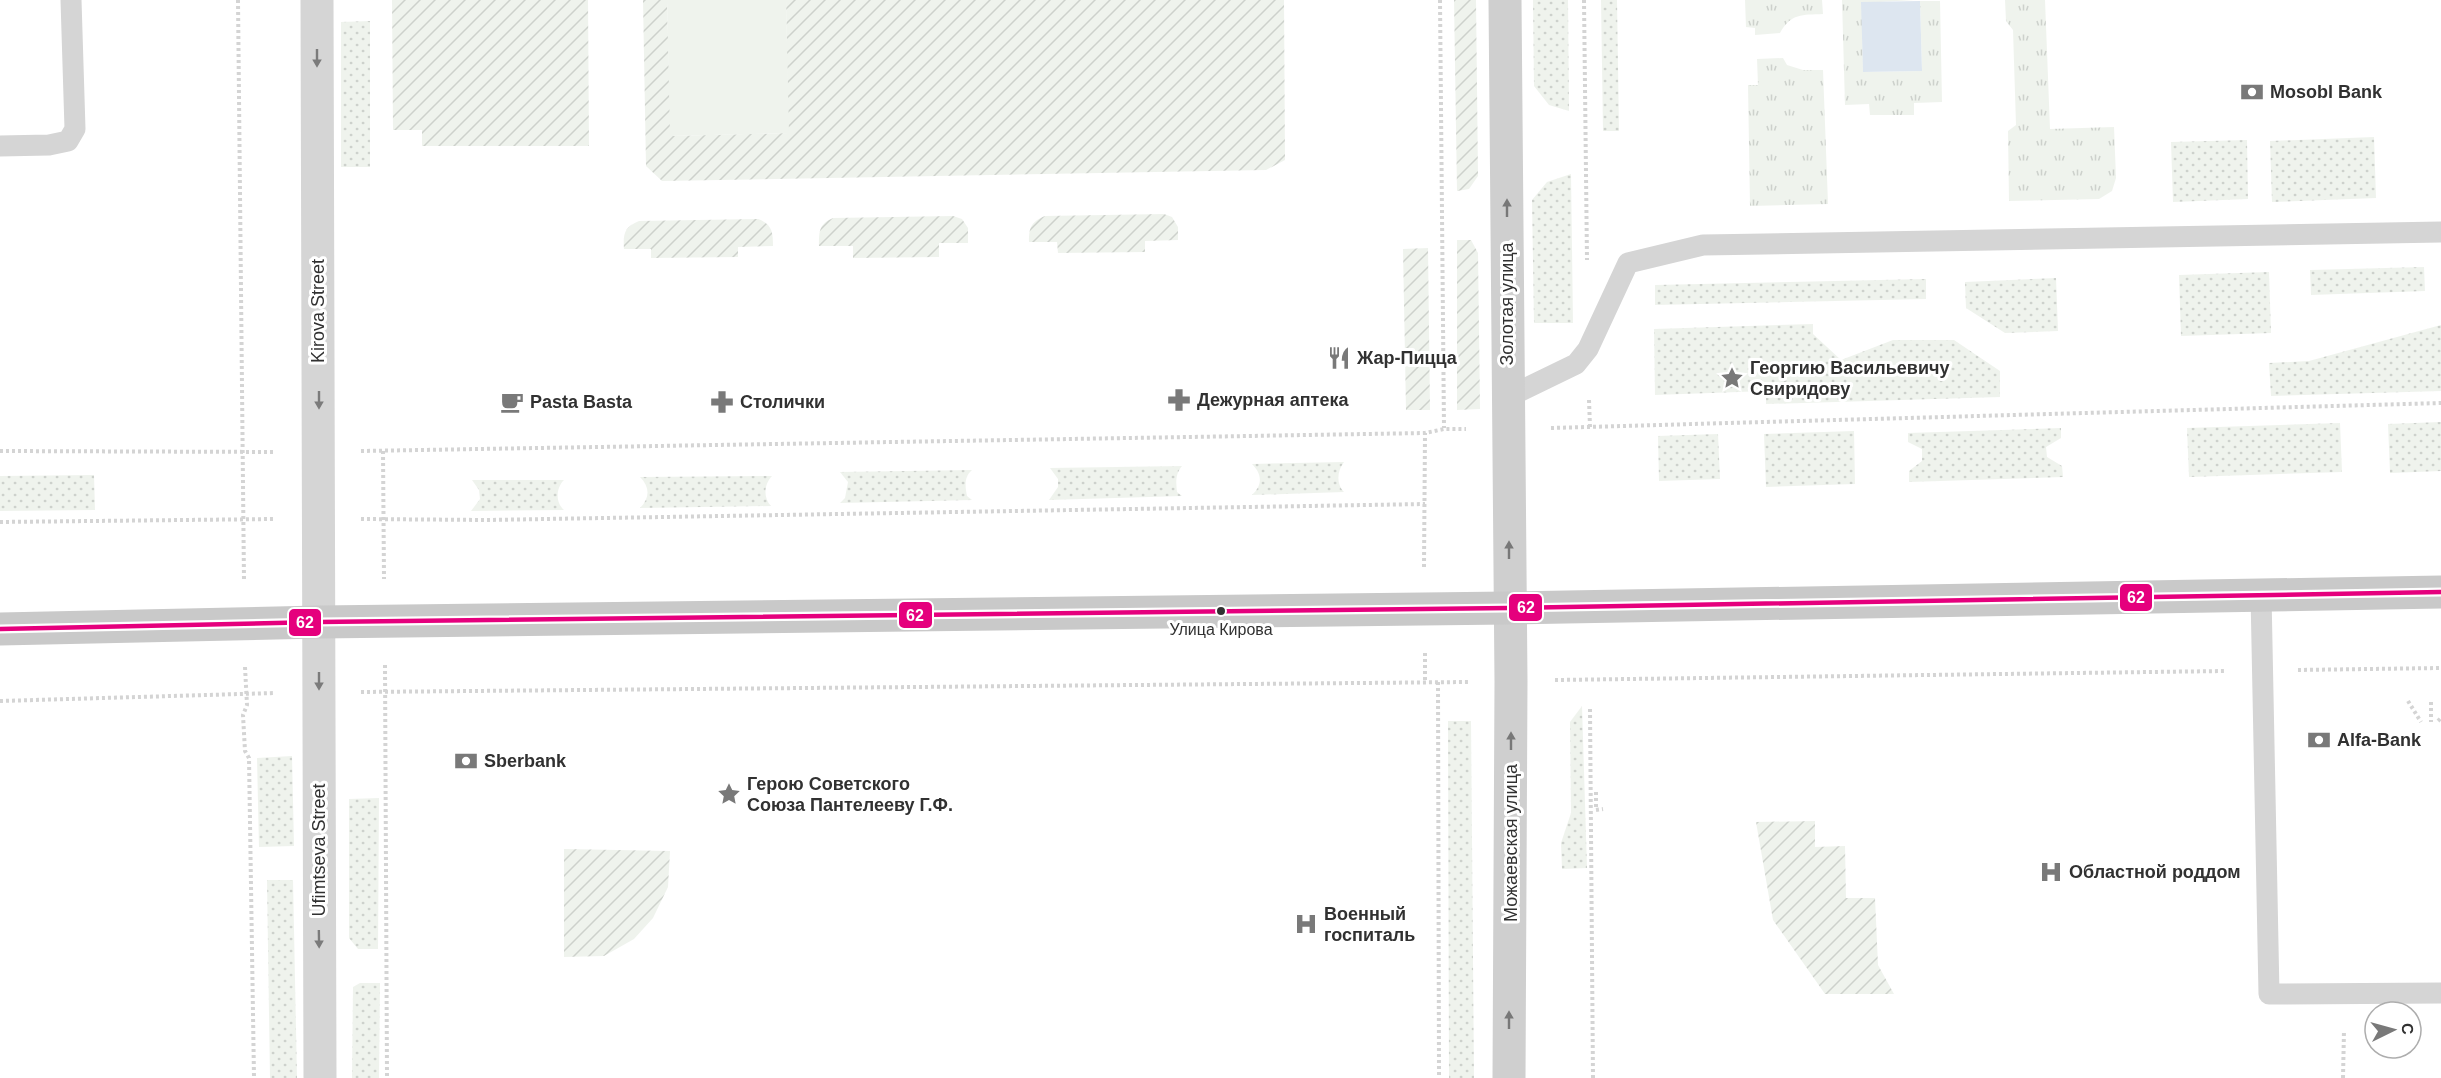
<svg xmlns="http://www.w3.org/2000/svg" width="2441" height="1078" font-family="Arial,sans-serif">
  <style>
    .grass { fill: url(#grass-dots) }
    .park { fill: url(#park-tufts) }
    .garden { fill: url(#garden-furrows) }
    .pitch { fill: #eff3ed }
    .water { fill: #dde6f0 }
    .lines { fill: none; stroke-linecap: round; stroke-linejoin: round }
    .path { stroke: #d4d4d4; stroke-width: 4; stroke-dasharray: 3 3; stroke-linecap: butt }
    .lane { stroke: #d5d5d5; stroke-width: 21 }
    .street { stroke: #d5d5d5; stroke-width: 33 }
    .secondary { stroke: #cfcfcf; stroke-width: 33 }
    .primary { stroke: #c9c9c9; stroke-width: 33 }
    .bus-1-casing { stroke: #fff; stroke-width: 9 }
    .bus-1 { stroke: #e5007d; stroke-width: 4.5 }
    .oneway { fill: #7b7b7b }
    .oneway2 { fill: #787878 }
    .bus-dot { fill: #313131; stroke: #fff; stroke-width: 2 }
    .labels { text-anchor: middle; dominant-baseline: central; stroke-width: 6; stroke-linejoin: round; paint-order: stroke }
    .bus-label { font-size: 16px; fill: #313131; stroke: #fff }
    .poi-label { font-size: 18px; font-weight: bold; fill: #313131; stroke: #fff; text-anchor: start }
    .street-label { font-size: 18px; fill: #313131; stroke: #fff }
    .line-badge { stroke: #fff; stroke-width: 2 }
    .badge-label { font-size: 16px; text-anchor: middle; font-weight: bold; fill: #fff }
  </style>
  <defs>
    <pattern id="grass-dots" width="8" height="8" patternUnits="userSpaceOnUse" patternTransform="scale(1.5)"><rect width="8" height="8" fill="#eff3ed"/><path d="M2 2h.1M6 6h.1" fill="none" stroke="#cdd1cc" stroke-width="1.8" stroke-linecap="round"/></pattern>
    <pattern id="park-tufts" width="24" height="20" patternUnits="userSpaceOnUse" patternTransform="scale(1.5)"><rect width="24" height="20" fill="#eff3ed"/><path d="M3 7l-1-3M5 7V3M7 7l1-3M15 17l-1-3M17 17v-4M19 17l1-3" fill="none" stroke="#cdd1cc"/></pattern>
    <pattern id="garden-furrows" width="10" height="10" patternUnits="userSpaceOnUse" patternTransform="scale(1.5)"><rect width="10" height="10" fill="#eff3ed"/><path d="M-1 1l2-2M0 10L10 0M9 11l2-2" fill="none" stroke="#cdd1cc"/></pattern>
  </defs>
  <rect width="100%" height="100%" fill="#fff"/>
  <!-- grass -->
  <path class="grass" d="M 1533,0 L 1568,0 L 1569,111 L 1549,105 L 1534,86 Z
    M 1601,0 L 1617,0 L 1619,131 L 1603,131 Z
    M 370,21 L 370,167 L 341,167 L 341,22 Z
    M 2374,137 L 2376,198 L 2272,202 L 2270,141 Z
    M 2247,140 L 2248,199 L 2173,202 L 2171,142 Z
    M 1571,174 L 1573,323 L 1534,323 L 1532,200 L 1547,182 Z
    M 2424,267 L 2425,291 L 2311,295 L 2310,270 Z
    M 2269,272 L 2271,333 L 2181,336 L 2179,275 Z
    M 2056,278 L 2058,331 L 2005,333 L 1966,308 L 1965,282 Z
    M 1926,279 L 1926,299 L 1655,305 L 1655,285 Z
    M 1813,324 L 1813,334 L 1841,360 L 1893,340 L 1954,340 L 2000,371 L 2000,397 L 1766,404 L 1766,391 L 1655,395 L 1654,329 Z
    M 2441,325 L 2441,391 L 2271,396 L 2269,363 L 2309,361 Z
    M 2441,422 L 2441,471 L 2390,473 L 2388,424 Z
    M 2340,423 L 2342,472 L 2189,477 L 2187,428 Z
    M 2061,428 L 2061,438 L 2046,447 L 2047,457 L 2062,466 L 2063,477 L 1909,482 L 1909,471 L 1922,461 L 1922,449 L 1908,442 L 1908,433 Z
    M 1854,431 L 1855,484 L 1766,487 L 1764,434 Z
    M 1718,434 L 1720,479 L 1659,481 L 1658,436 Z
    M 1344,462 C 1337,471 1336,484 1344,492 L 1252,495 C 1263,485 1262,474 1252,464 Z
    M 1182,466 C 1175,474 1176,483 1177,492 L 1182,496 L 1049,500 L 1058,487 L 1058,479 L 1050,468 Z
    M 972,470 C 964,477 965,486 967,496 L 972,500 L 840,503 L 845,498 L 848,482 L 840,472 Z
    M 94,475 L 95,510 L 0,511 L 0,476 Z
    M 772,476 C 764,484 763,498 771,506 L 640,508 C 650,498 650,487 640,477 Z
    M 472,480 L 564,480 C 556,488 555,502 564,510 L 471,511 L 480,499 L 479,490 Z
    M 1582,706 L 1587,868 L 1562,869 L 1561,843 L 1571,813 L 1570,722 Z
    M 1448,721 L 1471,721 L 1474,1078 L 1449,1078 Z
    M 292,756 L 294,846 L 259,847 L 257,758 Z
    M 379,798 L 378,949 L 358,949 L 349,938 L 349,799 Z
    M 267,880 L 293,880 L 297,1078 L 270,1078 Z
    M 360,983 L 380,983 L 379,1078 L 352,1078 L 353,987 Z"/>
  <!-- park -->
  <path class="park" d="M 1745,0 L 1822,0 L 1823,14 C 1802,15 1791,13 1780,33 L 1755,35 L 1755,28 L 1746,27 Z
    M 1842,0 L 1914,0 L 1862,3 L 1863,72 L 1922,71 L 1920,1 L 1940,1 L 1942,102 L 1914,103 L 1914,115 L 1870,115 L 1869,104 L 1845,105 Z
    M 2005,0 L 2045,0 L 2050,129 L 2114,127 L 2116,178 L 2112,191 L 2099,199 L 2009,201 L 2008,131 L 2016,125 L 2013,30 L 2006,21 Z
    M 1783,58 L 1787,65 L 1803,70 L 1823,70 L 1828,204 L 1750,206 L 1748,85 L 1758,85 L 1757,59 Z"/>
  <!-- garden -->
  <path class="garden" d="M 392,0 L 588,0 L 589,146 L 422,146 L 422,130 L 393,130 Z
    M 643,0 L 667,0 L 671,136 L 788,133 L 786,0 L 1284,0 L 1285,160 L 1266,170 L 662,181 L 646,166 Z
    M 1454,0 L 1476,0 L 1478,176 L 1469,189 L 1457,191 Z
    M 1164,214 L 1172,217 L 1178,227 L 1178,240 L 1145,241 L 1145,252 L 1058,253 L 1057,242 L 1029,242 C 1029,227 1031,222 1045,216 Z
    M 953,216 L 962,219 L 968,228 L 968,243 L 939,243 L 939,257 L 853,258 L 853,246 L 819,246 C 819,231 819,224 833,218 Z
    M 758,219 C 772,224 773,232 773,246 L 738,247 L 738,257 L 651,258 L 651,249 L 624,249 C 623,234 624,227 639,221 Z
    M 1457,240 L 1471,240 L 1478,253 L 1480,409 L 1457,410 Z
    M 1428,248 L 1430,410 L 1406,410 L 1403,249 Z
    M 1815,821 L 1815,847 L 1845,846 L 1846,898 L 1875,898 L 1878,965 L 1894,994 L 1825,994 L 1773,920 L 1756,822 Z
    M 564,849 L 670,851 L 668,887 L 653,918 L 634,939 L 604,956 L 564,957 Z"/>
  <!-- pitch -->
  <path class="pitch" d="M 667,0 L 786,0 L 789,133 L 670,136 Z"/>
  <!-- water -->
  <path class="water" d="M 1920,1 L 1922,71 L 1863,72 L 1861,2 Z"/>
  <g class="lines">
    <!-- path -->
    <path class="path" d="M 238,0 L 244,581
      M 1440,0 L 1444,428
      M 1584,0 L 1587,260
      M 1589,400 L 1590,427
      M 1551,428 L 2441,403
      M 0,451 L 275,452
      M 361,451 L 1425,433 L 1444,429 L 1466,429
      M 383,451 L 384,579
      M 361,519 L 487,520 L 1425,504
      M 0,522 L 275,519
      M 1424,567 L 1425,433
      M 1425,653 L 1425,682
      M 385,665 L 387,1078
      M 245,667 L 247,705 L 243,715 L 245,751 L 249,758 L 254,1078
      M 2298,670 L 2441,668
      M 1555,680 L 2225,671
      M 1438,682 L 1439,1078
      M 361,692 L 1469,682
      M 0,701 L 275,693
      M 2408,701 L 2421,722
      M 2431,702 L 2431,722
      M 1590,709 L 1593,1078
      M 2438,721 L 2441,718
      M 1596,792 L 1596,810 L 1603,809
      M 2343,1078 L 2344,1030"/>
    <!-- lane -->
    <path class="lane" d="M 0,146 L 49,145 L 68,141 L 75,129 L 71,0
      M 1508,397 L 1576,364 L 1588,349 L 1628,263 L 1703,245 L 2441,232
      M 2261,594 L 2269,994 L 2441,993"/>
    <!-- street -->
    <path class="street" d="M 317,0 L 320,1078"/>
    <!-- secondary -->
    <path class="secondary" d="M 1505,0 L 1511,681 L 1509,1078"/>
    <!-- primary -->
    <path class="primary" d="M 0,629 L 319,622 L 1509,608 L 2441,592"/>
    <!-- bus-1 casing -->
    <g class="bus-1-casing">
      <path id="bus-1" d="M 0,629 L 319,622 L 1509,608 L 2441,592"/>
    </g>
    <!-- bus-1 -->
    <use href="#bus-1" class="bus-1"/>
  </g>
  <!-- one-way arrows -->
  <defs><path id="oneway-solid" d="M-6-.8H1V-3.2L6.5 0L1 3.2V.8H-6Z" transform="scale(1.5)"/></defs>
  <g class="oneway">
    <use href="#oneway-solid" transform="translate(317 58) rotate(90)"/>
    <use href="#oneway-solid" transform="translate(319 400) rotate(90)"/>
    <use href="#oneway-solid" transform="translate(319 681) rotate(90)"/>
    <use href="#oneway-solid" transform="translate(319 939) rotate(89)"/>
  </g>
  <g class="oneway2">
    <use href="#oneway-solid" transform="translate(1507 208) rotate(-90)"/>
    <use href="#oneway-solid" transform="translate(1509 550) rotate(-90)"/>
    <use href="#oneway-solid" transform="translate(1511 741) rotate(-90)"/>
    <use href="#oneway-solid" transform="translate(1509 1020) rotate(-90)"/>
  </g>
  <!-- icons -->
  <defs>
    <g id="bank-bare" transform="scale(1.8)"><path d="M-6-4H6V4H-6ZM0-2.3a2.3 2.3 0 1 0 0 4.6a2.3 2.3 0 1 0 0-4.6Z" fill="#797979" stroke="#fff" stroke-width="2.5" paint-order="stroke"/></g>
    <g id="restaurant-bare" transform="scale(1.8)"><path d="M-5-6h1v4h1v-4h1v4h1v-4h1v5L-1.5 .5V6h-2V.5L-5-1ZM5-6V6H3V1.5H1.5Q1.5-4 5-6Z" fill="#797979" stroke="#fff" stroke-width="2.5" paint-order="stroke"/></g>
    <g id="sight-bare" transform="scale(1.8)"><path d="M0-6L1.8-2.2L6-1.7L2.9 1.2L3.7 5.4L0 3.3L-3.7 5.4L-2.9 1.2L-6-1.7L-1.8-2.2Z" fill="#797979" stroke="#fff" stroke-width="2.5" paint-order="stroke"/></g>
    <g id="pharmacy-bare" transform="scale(1.8)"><path d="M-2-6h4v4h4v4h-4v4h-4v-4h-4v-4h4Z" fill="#797979" stroke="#fff" stroke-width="2.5" paint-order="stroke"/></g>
    <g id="cafe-bare" transform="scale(1.8)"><path d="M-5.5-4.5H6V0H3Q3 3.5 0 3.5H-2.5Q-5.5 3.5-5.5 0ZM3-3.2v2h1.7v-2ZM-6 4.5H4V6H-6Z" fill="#797979" stroke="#fff" stroke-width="2.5" paint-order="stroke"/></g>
    <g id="hospital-bare" transform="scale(1.8)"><path d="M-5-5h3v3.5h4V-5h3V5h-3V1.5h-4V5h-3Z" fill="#797979" stroke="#fff" stroke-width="2.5" paint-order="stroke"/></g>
  </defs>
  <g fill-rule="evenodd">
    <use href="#bank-bare" x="2252" y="92"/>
    <use href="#restaurant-bare" x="1339" y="358"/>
    <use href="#sight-bare" x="1732" y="378"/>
    <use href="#pharmacy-bare" x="1179" y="400"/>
    <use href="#cafe-bare" x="512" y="402"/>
    <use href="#pharmacy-bare" x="722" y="402"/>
    <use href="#bank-bare" x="2319" y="740"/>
    <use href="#bank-bare" x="466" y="761"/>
    <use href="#sight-bare" x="729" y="794"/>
    <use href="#hospital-bare" x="2051" y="872"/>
    <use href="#hospital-bare" x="1306" y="924"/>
  </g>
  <!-- markers -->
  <circle class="bus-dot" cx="1221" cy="611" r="5"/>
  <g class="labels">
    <!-- bus labels -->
    <g class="bus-label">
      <text x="1221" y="629">Улица Кирова</text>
    </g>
    <!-- poi labels -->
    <g class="poi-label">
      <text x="2270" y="92">Mosobl Bank</text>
      <text x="1357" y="358">Жар-Пицца</text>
      <text x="1750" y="368">Георгию Васильевичу<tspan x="1750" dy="21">Свиридову</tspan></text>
      <text x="1197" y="400">Дежурная аптека</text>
      <text x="530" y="402">Pasta Basta</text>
      <text x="740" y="402">Столички</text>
      <text x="2337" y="740">Alfa-Bank</text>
      <text x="484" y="761">Sberbank</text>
      <text x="747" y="784">Герою Советского<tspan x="747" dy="21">Союза Пантелееву Г.Ф.</tspan></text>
      <text x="2069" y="872">Областной роддом</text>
      <text x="1324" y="914">Военный<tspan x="1324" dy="21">госпиталь</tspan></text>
    </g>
    <!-- street labels -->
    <g class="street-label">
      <text transform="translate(1507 304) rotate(-90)">Золотая улица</text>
      <text transform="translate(318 311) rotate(-90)">Kirova Street</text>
      <text transform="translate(1511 843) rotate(-90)">Можаевская улица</text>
      <text transform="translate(319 850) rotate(-90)">Ufimtseva Street</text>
    </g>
  </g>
  <g class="line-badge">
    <rect x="2119" y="583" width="34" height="29" rx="6" fill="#e5007d"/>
    <rect x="1508" y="593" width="35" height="29" rx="6" fill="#e5007d"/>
    <rect x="898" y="601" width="35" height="28" rx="6" fill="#e5007d"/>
    <rect x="288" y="608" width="34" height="29" rx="6" fill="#e5007d"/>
  </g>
  <g class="badge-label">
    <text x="2136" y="603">62</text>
    <text x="1526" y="613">62</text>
    <text x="915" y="621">62</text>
    <text x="305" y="628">62</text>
  </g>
  <!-- north arrow -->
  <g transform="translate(2393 1030) rotate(85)"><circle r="28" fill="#ffffff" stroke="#adadad" stroke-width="1.5"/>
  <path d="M0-4.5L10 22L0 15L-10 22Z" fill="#797979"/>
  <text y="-9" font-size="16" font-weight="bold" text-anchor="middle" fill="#313131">С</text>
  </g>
</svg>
